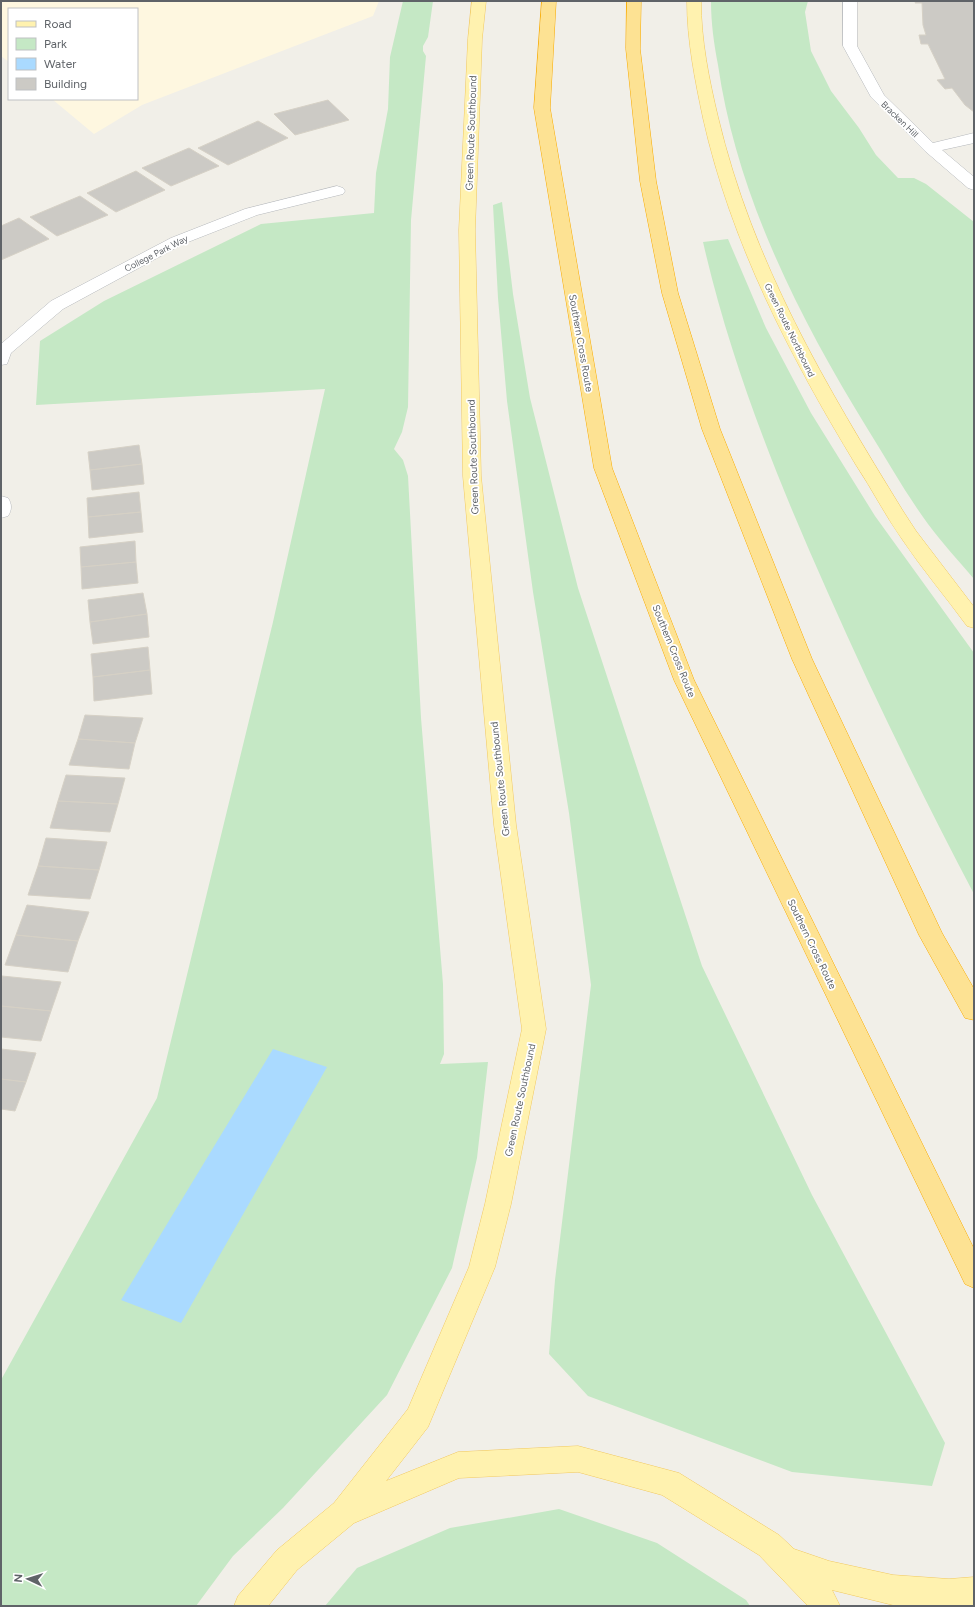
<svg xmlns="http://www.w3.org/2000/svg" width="975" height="1607" font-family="Figtree,sans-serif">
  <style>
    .commercial { fill: #fef7e0 }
    .green { fill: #c5e8c5 }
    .water { fill: #aadaff }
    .building { fill: #cccac5; stroke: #d6d1c6 }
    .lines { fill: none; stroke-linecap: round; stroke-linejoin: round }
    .minor-casing { stroke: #b5b8bc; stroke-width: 1 }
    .major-casing { stroke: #f2c960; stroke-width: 1 }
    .highway-casing { stroke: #f9ab00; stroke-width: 1 }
    .minor { fill: #fff; fill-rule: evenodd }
    .major { fill: #fff2af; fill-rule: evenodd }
    .highway { fill: #fde293; fill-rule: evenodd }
    .labels { text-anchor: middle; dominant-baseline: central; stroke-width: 3.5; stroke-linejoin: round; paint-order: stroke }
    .far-street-label { font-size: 9px; fill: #5f6368; stroke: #fff }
    .street-label { font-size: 10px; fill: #5f6368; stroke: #fff }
  </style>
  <rect width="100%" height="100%" fill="#f1efe8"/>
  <!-- commercial -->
  <path class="commercial" d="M 1,1 L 379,1 L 373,16 L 142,105 L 94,134 L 52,99 L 137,99 L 137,9 L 9,9 L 9,62 L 1,56 Z"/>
  <!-- green -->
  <path class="green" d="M 403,1 L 433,1 L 428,37 L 423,46 L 423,51 L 426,56 L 411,220 L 408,407 L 402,432 L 394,449 L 403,460 L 408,476 L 421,718 L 443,984 L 444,1054 L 440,1064 L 488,1062 L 477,1158 L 452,1268 L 387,1395 L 283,1508 L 233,1556 L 196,1606 L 1,1606 L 1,1380 L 157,1098 L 273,622 L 325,389 L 36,405 L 40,341 L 104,301 L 261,224 L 374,213 L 376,173 L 388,109 L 390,57 Z
    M 711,1 L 808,1 L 805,12 L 811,51 L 831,91 L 859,128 L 876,155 L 898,178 L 914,178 L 926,184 L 974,222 L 974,579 C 959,561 942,543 928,524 C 906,494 887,460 867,428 C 799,317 737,196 718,65 C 714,44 711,23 711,1 Z
    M 502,202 L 513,294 L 530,398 L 578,588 L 702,966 L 812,1195 L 945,1443 L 932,1486 L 792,1472 L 588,1396 L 549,1354 L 555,1280 L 591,985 L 569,813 L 533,592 L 507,401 L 498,298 L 493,205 Z
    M 728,239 L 766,328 L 811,413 L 875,516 L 974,653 L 974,894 C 922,795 873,695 828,593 C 777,479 731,364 703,242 Z
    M 559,1509 L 657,1543 L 746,1600 L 750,1606 L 325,1606 L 357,1568 L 450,1528 Z"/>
  <!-- water -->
  <path class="water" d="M 273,1049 L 327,1067 L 181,1323 L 121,1300 Z"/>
  <!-- building -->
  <path class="building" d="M 916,1 L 974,1 L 974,112 L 965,105 L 952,88 L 945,89 L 937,80 L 945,79 L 928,44 L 921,44 L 919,35 L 926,35 L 923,25 L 922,3 L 915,3 Z
    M 328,100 L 349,120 L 295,135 L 274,114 Z
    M 258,121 L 288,138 L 228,165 L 198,148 Z
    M 189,148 L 219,166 L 171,186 L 142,168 Z
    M 136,171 L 165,190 L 116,212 L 87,193 Z
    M 80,196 L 108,215 L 57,236 L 30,217 Z
    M 19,218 L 49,239 L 1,260 L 1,226 Z
    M 139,445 L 142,464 L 90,470 L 88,452 Z
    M 142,464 L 144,484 L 92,490 L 90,470 Z
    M 139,492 L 141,512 L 88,517 L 87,498 Z
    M 141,512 L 143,532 L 89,538 L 88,517 Z
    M 135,541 L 136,562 L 81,567 L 80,547 Z
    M 136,562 L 138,583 L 82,589 L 81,567 Z
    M 143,593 L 147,614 L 90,622 L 88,600 Z
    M 147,614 L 149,637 L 93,644 L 90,622 Z
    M 148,647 L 150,670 L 93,677 L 91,654 Z
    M 150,670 L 152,694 L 94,701 L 93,677 Z
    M 85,715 L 143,718 L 135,743 L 78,739 Z
    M 78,739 L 135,743 L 129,769 L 69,765 Z
    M 66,775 L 125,778 L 118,804 L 58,801 Z
    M 58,801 L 118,804 L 110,832 L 50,828 Z
    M 46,838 L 107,842 L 99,870 L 38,866 Z
    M 38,866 L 99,870 L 90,899 L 28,895 Z
    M 27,905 L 89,912 L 78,941 L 16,935 Z
    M 16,935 L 78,941 L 68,972 L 5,965 Z
    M 2,976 L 61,982 L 51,1011 L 1,1006 Z
    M 1,1006 L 51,1011 L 41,1041 L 1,1037 Z
    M 1,1049 L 36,1053 L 26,1082 L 1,1079 Z
    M 1,1079 L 26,1082 L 15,1111 L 1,1109 Z"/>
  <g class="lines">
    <!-- minor casing -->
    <g class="minor-casing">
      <path id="minor" d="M 843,1 L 857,1 L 857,46 L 884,95 L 933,143 L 974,133 L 974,143 L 942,150 L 974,177 L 974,190 L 968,188 L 925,151 L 871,97 L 843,46 Z
        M 337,186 L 343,188 L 345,191 L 343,194 L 257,215 L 183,244 L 63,309 L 11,353 L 7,364 L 1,365 L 1,344 L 51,301 L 171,238 L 245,209 Z
        M 1,496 L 8,498 C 12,504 12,510 8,516 L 1,518 Z"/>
    </g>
    <!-- major casing -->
    <g class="major-casing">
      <path id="major" d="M 472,1 L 486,1 L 482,39 L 475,230 L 481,476 L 516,825 L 546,1029 L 511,1204 L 495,1267 L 428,1427 L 386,1481 L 458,1452 L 578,1446 L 679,1473 L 779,1535 L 794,1549 L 829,1561 L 893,1575 L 949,1579 L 974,1577 L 974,1606 L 893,1605 L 832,1590 L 840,1606 L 808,1606 L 759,1555 L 662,1495 L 578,1472 L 459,1478 L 354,1523 L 297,1570 L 268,1606 L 234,1606 L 238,1596 L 277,1550 L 334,1503 L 408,1409 L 469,1267 L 485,1204 L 522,1029 L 494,825 L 463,476 L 459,230 L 468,39 Z
        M 687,1 L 701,1 C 701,40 709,79 718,117 C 753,264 825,384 903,511 L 916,531 L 974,607 L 974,628 L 967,626 C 946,597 922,569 902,539 C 885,515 872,489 856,465 C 790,356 731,243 703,118 C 695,80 687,41 687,1 Z"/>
    </g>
    <!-- highway casing -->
    <g class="highway-casing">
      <path id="highway" d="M 542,1 L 556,1 L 550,108 L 612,468 L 694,680 L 974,1249 L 974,1288 L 965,1284 L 674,680 L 594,468 L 534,108 Z
        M 627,1 L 641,1 L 640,49 L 656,181 L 678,293 L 720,429 L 812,659 L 942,933 L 974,989 L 974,1020 L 965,1018 L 919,935 L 792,659 L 702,429 L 662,293 L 640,181 L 626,49 Z"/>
    </g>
    <!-- minor -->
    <use href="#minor" class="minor"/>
    <!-- major -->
    <use href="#major" class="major"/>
    <!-- highway -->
    <use href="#highway" class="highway"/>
  </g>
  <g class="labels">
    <!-- far-street labels -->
    <g class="far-street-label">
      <text transform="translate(900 119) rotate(44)">Bracken Hill</text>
      <text transform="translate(156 253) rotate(-27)">College Park Way</text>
      <text transform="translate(790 330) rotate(64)">Green Route Northbound</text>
    </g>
    <!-- street labels -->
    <g class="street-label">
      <text transform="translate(471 133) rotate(-88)">Green Route Southbound</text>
      <text transform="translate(581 343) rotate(80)">Southern Cross Route</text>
      <text transform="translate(473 457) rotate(-92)">Green Route Southbound</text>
      <text transform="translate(674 651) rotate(68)">Southern Cross Route</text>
      <text transform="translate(500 779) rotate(-96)">Green Route Southbound</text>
      <text transform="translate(812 944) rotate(64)">Southern Cross Route</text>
      <text transform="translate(520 1100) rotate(-78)">Green Route Southbound</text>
    </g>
  </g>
  <!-- border -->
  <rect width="975" height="1607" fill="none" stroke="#5f6368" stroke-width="4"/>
  <!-- legend -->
  <rect x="8" y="8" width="130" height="92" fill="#ffffff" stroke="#bfc1c3"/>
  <rect x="16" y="21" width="20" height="6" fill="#fff2af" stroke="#bfc1c3"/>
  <text x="44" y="28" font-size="12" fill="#5f6368">Road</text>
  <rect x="16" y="38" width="20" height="12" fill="#c5e8c5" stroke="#bfc1c3"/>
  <text x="44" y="48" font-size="12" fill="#5f6368">Park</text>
  <rect x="16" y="58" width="20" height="12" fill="#aadaff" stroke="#bfc1c3"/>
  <text x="44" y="68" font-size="12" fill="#5f6368">Water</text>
  <rect x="16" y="78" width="20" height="12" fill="#cccac5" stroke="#bfc1c3"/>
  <text x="44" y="88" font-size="12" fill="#5f6368">Building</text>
  <!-- north arrow -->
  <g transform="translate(28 1579) rotate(274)" stroke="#ffffff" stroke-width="3" paint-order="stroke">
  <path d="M0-3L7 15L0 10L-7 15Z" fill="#5f6368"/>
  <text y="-6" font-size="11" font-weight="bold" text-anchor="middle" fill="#5f6368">N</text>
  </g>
</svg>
